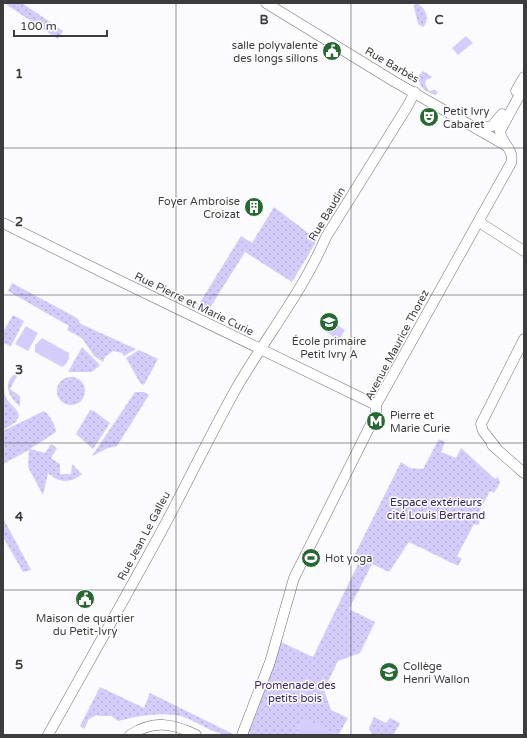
<svg xmlns="http://www.w3.org/2000/svg" width="527" height="738" font-family="'Varela Round',sans-serif">
  <style>
    .green { fill: url(#green-dots) }
    .pitch { fill: #d4ccfa }
    .lines { fill: none; stroke-linecap: round; stroke-linejoin: round }
    .secondary-casing { stroke: #6e6e72; stroke-width: 11 }
    .secondary { stroke: #fff; stroke-width: 10 }
    .grid { fill: none; stroke: #3c3c3e; stroke-width: 1; stroke-opacity: 0.55 }
    .labels { text-anchor: middle; dominant-baseline: central; stroke-width: 3; stroke-linejoin: round; paint-order: stroke }
    .poi-label { font-size: 11px; fill: #3c3c3e; stroke: #fff; text-anchor: start }
    .street-label { font-size: 11px; fill: #3c3c3e; stroke: #fff }
    .park-label { font-size: 11px; fill: #382468; stroke: #fff }
    .grid-label { font-size: 13px; text-anchor: middle; font-weight: bold; fill: #3c3c3e; stroke: #fff; stroke-width: 3; stroke-linejoin: round; paint-order: stroke }
  </style>
  <defs>
    <pattern id="green-dots" width="8" height="8" patternUnits="userSpaceOnUse"><rect width="8" height="8" fill="#d4ccfa"/><path d="M2 2h.1M6 6h.1" fill="none" stroke="#b7b0d7" stroke-width="1.8" stroke-linecap="round"/></pattern>
  </defs>
  <rect width="100%" height="100%" fill="#fbfafe"/>
  <!-- green -->
  <path class="green" d="M 4,3 L 22,3 L 63,31 L 58,39 Z
    M 415,3 C 425,5 431,19 423,27 L 418,24 L 414,7 Z
    M 423,71 L 432,77 L 426,80 L 425,84 L 429,91 L 435,90 L 438,92 L 436,95 C 426,92 417,87 419,75 Z
    M 274,207 L 316,239 L 316,242 L 292,282 L 245,252 L 206,314 L 196,309 L 241,236 L 252,243 Z
    M 12,283 L 77,318 L 81,324 L 136,349 L 124,356 L 122,353 L 113,351 L 105,357 L 103,362 L 94,356 L 82,338 L 67,330 L 69,326 L 8,291 Z
    M 13,315 L 24,321 L 11,346 L 3,343 L 3,332 Z
    M 82,347 L 100,365 L 92,372 L 68,372 Z
    M 139,350 L 158,359 L 144,385 L 140,383 L 126,358 Z
    M 15,374 L 17,376 L 10,389 L 20,396 L 20,406 C 9,399 2,383 15,374 Z
    M 3,376 C 5,383 3,391 6,398 C 10,405 18,408 19,416 L 16,422 L 3,430 Z
    M57 391a14 14 0 1 1 28 0a14 14 0 1 1-28 0Z
    M 135,392 L 144,392 L 149,395 L 117,446 L 108,448 L 92,456 Z
    M 90,410 L 94,411 L 110,423 L 93,449 L 76,434 Z
    M 44,411 C 49,414 56,426 56,432 L 30,449 L 45,453 L 51,444 L 57,448 L 51,458 L 60,464 L 60,474 L 71,474 L 72,464 L 82,474 C 71,484 59,483 48,473 L 43,495 L 28,467 L 29,450 L 3,464 L 3,431 Z
    M 439,439 L 445,442 L 441,452 L 456,458 L 461,448 L 495,479 L 498,477 L 500,483 L 494,493 L 490,491 L 476,518 L 480,522 L 478,525 L 474,524 L 457,556 L 462,559 L 458,566 L 409,542 L 389,572 L 372,564 L 349,609 L 375,622 L 360,653 L 338,661 L 324,690 L 331,710 L 348,718 L 339,734 L 336,734 L 304,719 L 296,735 L 247,735 L 274,664 L 281,642 L 313,657 L 361,558 L 355,554 L 401,462 L 410,468 L 423,469 Z
    M 3,518 L 31,570 L 23,572 L 3,537 Z
    M 100,687 L 144,708 L 150,693 L 233,734 C 215,738 195,718 176,715 C 156,713 137,716 118,721 L 111,716 L 100,716 L 97,715 L 89,719 L 84,729 L 80,726 Z
    M 374,717 L 386,723 L 390,718 L 400,723 L 394,734 L 395,735 L 372,735 L 369,728 Z"/>
  <!-- pitch -->
  <path class="pitch" d="M 466,36 L 473,43 L 458,55 L 452,48 Z
    M 329,320 L 345,330 L 339,340 L 323,330 Z
    M 26,326 L 38,333 L 28,351 L 15,344 Z
    M 42,338 L 69,353 C 70,359 67,364 62,367 L 35,352 L 35,345 Z
    M 304,719 L 336,734 L 342,735 L 296,735 Z"/>
  <g class="lines">
    <!-- secondary casing -->
    <g class="secondary-casing">
      <path id="secondary" d="M 266,3 L 395,82 L 505,145
        M 516,91 L 524,77
        M 477,129 L 492,126 L 502,114
        M 479,222 L 524,251
        M 3,223 L 108,275 L 376,405
        M 492,445 L 524,473
        M 497,449 L 483,431 L 481,424 L 524,339
        M 48,735 C 86,667 124,600 161,532 C 187,484 210,435 237,387 C 266,337 303,291 326,237 L 407,107 L 415,92
        M 130,735 C 153,720 173,723 196,735
        M 242,735 L 270,662 L 294,578 L 376,414 L 376,405 L 511,163 C 515,149 501,144 500,131 L 524,87"/>
    </g>
    <!-- secondary -->
    <use href="#secondary" class="secondary"/>
  </g>
  <!-- grid -->
  <path class="grid" d="M 176,3 L 176,735M 351,3 L 351,735M 3,148 L 524,148M 3,295 L 524,295M 3,443 L 524,443M 3,590 L 524,590"/>
  <!-- icons -->
  <defs>
    <g id="civic-disc" transform="scale(1)"><circle r="9.5" fill="#286933" stroke="#fff"/><path d="M-.6-6.5H3V-4.5H.6V-3L4-1V1h2V6H-6V1h2V-1L-.6-3ZM-1.2 2.5V6h2.4V2.5Z" fill="#fff"/></g>
    <g id="theatre-disc" transform="scale(1)"><circle r="9.5" fill="#286933" stroke="#fff"/><path d="M-5-5.5Q0-4 5-5.5V0Q5 5 0 6Q-5 5-5 0ZM-3.3-2.5H-1v1.5H-3.3ZM1-2.5H3.3v1.5H1ZM-2.8 1Q0 5.5 2.8 1Z" fill="#fff"/></g>
    <g id="building-disc" transform="scale(1)"><circle r="9.5" fill="#286933" stroke="#fff"/><path d="M-4-6H4V6H1V3H-1V6H-4ZM-2.5-4.3h1.7v1.8h-1.7ZM.8-4.3h1.7v1.8H.8ZM-2.5-1h1.7V.8h-1.7ZM.8-1h1.7V.8H.8Z" fill="#fff"/></g>
    <g id="school-disc" transform="scale(1)"><circle r="9.5" fill="#286933" stroke="#fff"/><path d="M0-5L7-2L0 1L-7-2ZM-4 1L0 2.5L4 1V4Q0 6-4 4Z" fill="#fff"/></g>
    <g id="metro-disc" transform="scale(1)"><circle r="9.5" fill="#286933" stroke="#fff"/><path d="M-5.5 5V-5H-3L0 0L3-5H5.5V5H3V-.5L0 4L-3-.5V5Z" fill="#fff"/></g>
    <g id="stadium-disc" transform="scale(1)"><circle r="9.5" fill="#286933" stroke="#fff"/><path d="M0-5a6.5 5 0 1 0 0 10a6.5 5 0 1 0 0-10ZM-3.5-1.8h7v3.6h-7Z" fill="#fff"/></g>
  </defs>
  <g fill-rule="evenodd">
    <use href="#civic-disc" x="332" y="51"/>
    <use href="#theatre-disc" x="429" y="117"/>
    <use href="#building-disc" x="254" y="207"/>
    <use href="#school-disc" x="329" y="322"/>
    <use href="#metro-disc" x="376" y="421"/>
    <use href="#stadium-disc" x="311" y="558"/>
    <use href="#civic-disc" x="85" y="599"/>
    <use href="#school-disc" x="389" y="672"/>
  </g>
  <g class="labels">
    <!-- poi labels -->
    <g class="poi-label">
      <text x="318" y="45" text-anchor="end">salle polyvalente<tspan x="318" dy="13">des longs sillons</tspan></text>
      <text x="443" y="111">Petit Ivry<tspan x="443" dy="13">Cabaret</tspan></text>
      <text x="240" y="201" text-anchor="end">Foyer Ambroise<tspan x="240" dy="13">Croizat</tspan></text>
      <text x="329" y="341" text-anchor="middle">École primaire<tspan x="329" dy="13">Petit Ivry A</tspan></text>
      <text x="390" y="415">Pierre et<tspan x="390" dy="13">Marie Curie</tspan></text>
      <text x="325" y="558">Hot yoga</text>
      <text x="85" y="618" text-anchor="middle">Maison de quartier<tspan x="85" dy="13">du Petit-Ivry</tspan></text>
      <text x="403" y="666">Collège<tspan x="403" dy="13">Henri Wallon</tspan></text>
    </g>
    <!-- street labels -->
    <g class="street-label">
      <text transform="translate(392 65) rotate(30)">Rue Barbès</text>
      <text transform="translate(327 214) rotate(-59)">Rue Baudin</text>
      <text transform="translate(194 304) rotate(26)">Rue Pierre et Marie Curie</text>
      <text transform="translate(397 345) rotate(-62)">Avenue Maurice Thorez</text>
      <text transform="translate(144 536) rotate(-62)">Rue Jean Le Galleu</text>
    </g>
    <!-- park labels -->
    <g class="park-label">
      <text x="436" y="502">Espace extérieurs<tspan x="436" dy="13">cité Louis Bertrand</tspan></text>
      <text x="295" y="685">Promenade des<tspan x="295" dy="13">petits bois</tspan></text>
    </g>
  </g>
  <g class="grid-label">
    <text x="264" y="24">B</text>
    <text x="439" y="24">C</text>
    <text x="19" y="78">1</text>
    <text x="19" y="226">2</text>
    <text x="19" y="374">3</text>
    <text x="19" y="521">4</text>
    <text x="19" y="669">5</text>
  </g>
  <!-- border -->
  <rect width="527" height="738" fill="none" stroke="#3c3c3e" stroke-width="8"/>
  <!-- scale -->
  <path d="M14 30v6h93v-6" fill="none" stroke="#3c3c3e" stroke-width="2"/>
  <text x="20" y="30" font-size="12" fill="#3c3c3e" stroke="#ffffff" stroke-width="3" paint-order="stroke">100 m</text>
</svg>
